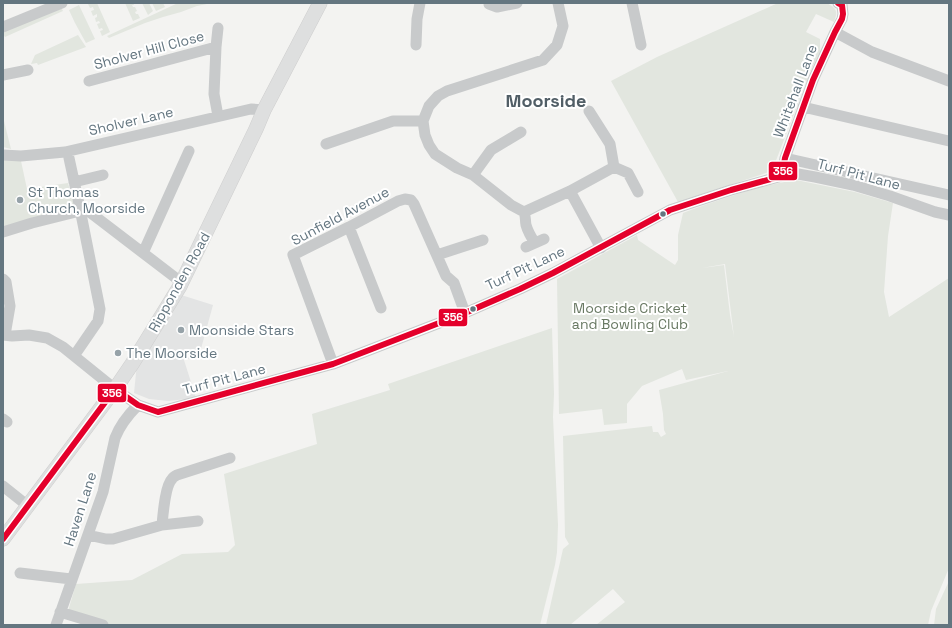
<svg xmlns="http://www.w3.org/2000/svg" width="952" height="628" font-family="'Space Grotesk',sans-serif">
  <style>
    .built { fill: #e3e4e4 }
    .green { fill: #e2e6df; fill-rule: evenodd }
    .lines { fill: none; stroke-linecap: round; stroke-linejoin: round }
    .major-casing { stroke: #cfcfcf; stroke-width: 15 }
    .minor { stroke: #c8cacb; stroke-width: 11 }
    .major { stroke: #dedfdf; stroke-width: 14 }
    .bus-1-casing { stroke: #fff; stroke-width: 9 }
    .bus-1 { stroke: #e4002b; stroke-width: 6 }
    .poi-dot { fill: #96a2a8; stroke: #fff; stroke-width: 1.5 }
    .bus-dot { fill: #647680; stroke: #fff; stroke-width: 1.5 }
    .labels { text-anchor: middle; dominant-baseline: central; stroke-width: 4; stroke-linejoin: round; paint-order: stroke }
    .street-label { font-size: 14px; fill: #647680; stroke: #fff }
    .poi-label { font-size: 14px; fill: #647680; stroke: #fff; text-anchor: start }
    .park-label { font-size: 14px; fill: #687862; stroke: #fff }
    .district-label { font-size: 18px; font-weight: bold; fill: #515e66; stroke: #fff }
    .line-badge { stroke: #fff; stroke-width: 1.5 }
    .badge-label { font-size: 11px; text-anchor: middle; font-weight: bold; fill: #fff }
  </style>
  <rect width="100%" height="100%" fill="#f3f3f1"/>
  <!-- built -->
  <path class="built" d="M 178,294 L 213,305 L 199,356 L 184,360 L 196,398 L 168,401 L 149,399 L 134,393 L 137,363 Z"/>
  <!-- green -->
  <path class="green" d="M 91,3 L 97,3 L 110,32 L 102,36 L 100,31 L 103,30 L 102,28 L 99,29 L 97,24 L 100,23 L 99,21 L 96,22 L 95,18 L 97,17 L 97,14 L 93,16 L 91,11 L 94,10 L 93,7 L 90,8 L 88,4 Z
    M 125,3 L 133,3 L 134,5 L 132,5 L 133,7 L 135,7 L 137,11 L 135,12 L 136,14 L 138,14 L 140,18 L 133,21 Z
    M 142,3 L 149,3 L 153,11 L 148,15 Z
    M 152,3 L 163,3 L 165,7 L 156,11 Z
    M 178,3 L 208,3 L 207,4 L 197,6 L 181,12 L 163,17 L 145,23 L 109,38 L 107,36 Z
    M 778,3 L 827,3 C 837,9 838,11 834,22 L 816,14 L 806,32 L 820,39 L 820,52 L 810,72 L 772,171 L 678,202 L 611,81 L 657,57 Z
    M 79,5 L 95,39 L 86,43 L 75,23 L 69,10 Z
    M 61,7 L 63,11 L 5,37 L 3,34 L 3,30 Z
    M 78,35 L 86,47 L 38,65 L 37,63 L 31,64 L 35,55 Z
    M 3,117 L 11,149 L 3,147 Z
    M 3,160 L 21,161 L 27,189 L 68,183 L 75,209 L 3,229 Z
    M 796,180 L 855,192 L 893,203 L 888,236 L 884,292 L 889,317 L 949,278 L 949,568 L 931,611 L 928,625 L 596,625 L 625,602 L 613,589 L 570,625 L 546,625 L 563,549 L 569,544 L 565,537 L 563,436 L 652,426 L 653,432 L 658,432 L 661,437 L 666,434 L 664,430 L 663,414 L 659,390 L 728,371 L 686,380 L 682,369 L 642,386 L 627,404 L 627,423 L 604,425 L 602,409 L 559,414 L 557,279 L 637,235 L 638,240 L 675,265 L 678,260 L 678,235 L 683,213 C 719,200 757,186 796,180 ZM 725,264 L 734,337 L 730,315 L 724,265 L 702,268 Z
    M 552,328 L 554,394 L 553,417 L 558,525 L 557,552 L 555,565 L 540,625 L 85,625 L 66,618 L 76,584 L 132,580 L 182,554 L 228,552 L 235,545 L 224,474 L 317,444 L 312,414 L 390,390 L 388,384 Z
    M 949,581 L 949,625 L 934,625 L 936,609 Z"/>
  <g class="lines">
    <!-- major casing -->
    <g class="major-casing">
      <path id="major" d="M 3,539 L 115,389 L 132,364 L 180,286 L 256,129 L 264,110 L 320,3"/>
    </g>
    <!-- minor -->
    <path class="minor" d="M 489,3 L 489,4 L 497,7 L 517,3
      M 558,3 L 563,26 L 557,45 L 543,60 L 447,91 L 438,96 L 429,106 L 423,121 L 425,135 L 429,145 L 435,154 L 457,168 L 473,175 L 511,205 L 524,212 L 570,191 L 614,167
      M 632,3 L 641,45
      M 3,27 L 62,3
      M 835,32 L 872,52 L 949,81
      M 416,45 L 417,19 L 420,3
      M 3,75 L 28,70
      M 89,81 L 216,47
      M 803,107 L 949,141
      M 589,111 L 610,144 L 614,167
      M 218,116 L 214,94 L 216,47 L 218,28
      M 326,144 L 393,121 L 423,121
      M 3,155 L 21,156 L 65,152 L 251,109 L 264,110
      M 69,158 L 79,204 L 100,309 L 98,321 L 74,356
      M 785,158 L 949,195
      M 614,167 L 628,173 L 638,192
      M 473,175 L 491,150 L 521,132
      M 782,176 L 785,158 L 813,80 L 835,32 L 842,19 L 843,14 L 842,5 L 838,3
      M 74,182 L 103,175
      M 570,191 L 601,248
      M 79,204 L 181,282
      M 524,212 C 526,217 525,220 526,225 C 528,232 531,237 535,243
      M 349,227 L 381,308
      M 3,232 L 32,223 L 80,211
      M 526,247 L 544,239
      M 143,253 L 189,151
      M 437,255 L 483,240
      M 3,279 L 6,282 L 10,306 L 5,335
      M 3,335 L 12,336 L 29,335 L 47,338 L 63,347 L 115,389 L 138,405 L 158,412 L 333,364 L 465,313 L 520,289 L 553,273 L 670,210 L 731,190 L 782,176 L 798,174 L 815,177 L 853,185 L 890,196 L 935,212 L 949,215
      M 333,364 L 293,255 L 349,227 L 398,201 L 405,199 L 411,200 L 414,204 L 446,276 L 454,283 L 465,313
      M 3,419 L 7,422
      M 3,486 L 28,506
      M 162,525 L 198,521
      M 88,535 L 106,539 L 113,539 L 162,525 C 163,515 165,486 172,479 C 173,477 175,476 177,475 L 230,458
      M 20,573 L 71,579
      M 60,612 L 103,625
      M 56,625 L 103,492 L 115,438 C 120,425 128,415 138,405"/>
    <!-- major -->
    <use href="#major" class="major"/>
    <!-- bus-1 casing -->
    <g class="bus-1-casing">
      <path id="bus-1" d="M 3,539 L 115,389 L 138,405 L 158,412 L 333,364 L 465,313 L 520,289 L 553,273 L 670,210 L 731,190 L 782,176 L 785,158 L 813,80 L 835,32 L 842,19 L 843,14 L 842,5 L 838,3"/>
    </g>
    <!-- bus-1 -->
    <use href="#bus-1" class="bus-1"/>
  </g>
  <!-- markers -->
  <g class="poi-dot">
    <circle cx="20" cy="200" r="4"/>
    <circle cx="181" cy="330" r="4"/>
    <circle cx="118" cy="353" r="4"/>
  </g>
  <g class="bus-dot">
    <circle cx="663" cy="214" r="3.5"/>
    <circle cx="473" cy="309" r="3.5"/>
  </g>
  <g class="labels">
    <!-- street labels -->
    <g class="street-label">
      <text transform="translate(149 50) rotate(-15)">Sholver Hill Close</text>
      <text transform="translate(795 91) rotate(-69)">Whitehall Lane</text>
      <text transform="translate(131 121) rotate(-13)">Sholver Lane</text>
      <text transform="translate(859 174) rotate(15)">Turf Pit Lane</text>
      <text transform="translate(340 216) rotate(-28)">Sunfield Avenue</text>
      <text transform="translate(525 268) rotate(-25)">Turf Pit Lane</text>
      <text transform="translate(179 282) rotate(-61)">Ripponden Road</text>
      <text transform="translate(224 379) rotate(-15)">Turf Pit Lane</text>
      <text transform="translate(80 509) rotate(-72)">Haven Lane</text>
    </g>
    <!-- poi labels -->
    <g class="poi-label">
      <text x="28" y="192">St Thomas<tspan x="28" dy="16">Church, Moorside</tspan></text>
      <text x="189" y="330">Moonside Stars</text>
      <text x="126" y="353">The Moorside</text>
    </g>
    <!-- park labels -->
    <g class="park-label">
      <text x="630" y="308">Moorside Cricket<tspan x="630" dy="16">and Bowling Club</tspan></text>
    </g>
    <!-- district labels -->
    <g class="district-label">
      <text x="546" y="100">Moorside</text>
    </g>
  </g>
  <g class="line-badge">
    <rect x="768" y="161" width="30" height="20" rx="4" fill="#e4002b"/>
    <rect x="438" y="308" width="30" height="19" rx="4" fill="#e4002b"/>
    <rect x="97" y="383" width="30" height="20" rx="4" fill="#e4002b"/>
  </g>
  <g class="badge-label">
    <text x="783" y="175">356</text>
    <text x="453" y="321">356</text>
    <text x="112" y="397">356</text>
  </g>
  <!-- border -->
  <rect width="952" height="628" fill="none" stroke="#647680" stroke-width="8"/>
</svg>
